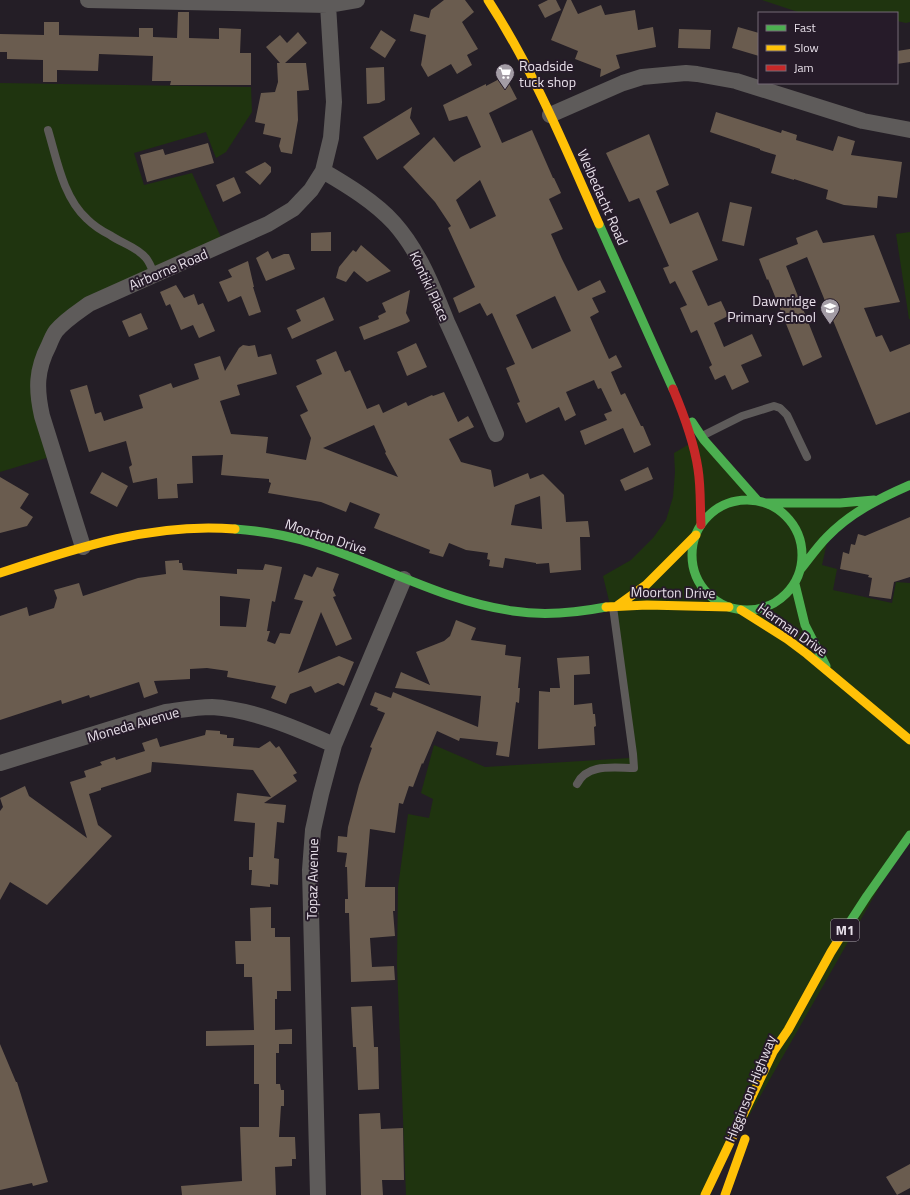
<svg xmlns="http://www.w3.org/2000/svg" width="910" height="1195" font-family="'Titillium Web',sans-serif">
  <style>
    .green { fill: #1f340f }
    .building { fill: #6a5c4f; fill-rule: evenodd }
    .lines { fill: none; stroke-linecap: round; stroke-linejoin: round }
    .lane { stroke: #5e5b5a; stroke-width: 8 }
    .street { stroke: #5e5b5a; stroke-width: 16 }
    .fast { stroke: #4caf50; stroke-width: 9 }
    .slow { stroke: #ffc107; stroke-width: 9 }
    .jam { stroke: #c62828; stroke-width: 9 }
    .labels { text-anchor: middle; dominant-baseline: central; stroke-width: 4; stroke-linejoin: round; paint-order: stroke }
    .shield { fill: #261b29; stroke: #aea5b0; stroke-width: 1 }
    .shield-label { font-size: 13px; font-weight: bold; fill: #e8e0ea }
    .poi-label { font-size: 14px; fill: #e8e0ea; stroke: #261b29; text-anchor: start }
    .street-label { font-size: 14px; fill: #e8e0ea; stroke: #261b29 }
  </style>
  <rect width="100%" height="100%" fill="#241e26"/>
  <!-- green -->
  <path class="green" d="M 762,0 L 910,0 L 910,22 L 906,23 L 897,21 L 897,13 L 801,13 Z
    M 0,83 L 251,87 L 252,112 L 226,152 L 216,158 L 206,132 L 134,153 L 144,185 L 192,173 L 224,244 L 68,319 L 37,376 L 53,456 L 0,472 Z
    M 910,232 L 910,319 L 909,319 L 896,234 Z
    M 703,436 L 758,499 L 877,499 L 828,538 L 822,565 L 837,569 L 833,590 L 892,603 L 896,582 L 910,583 L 910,833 L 704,1195 L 406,1195 L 397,965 L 398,887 L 408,814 L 429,818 L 433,799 L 421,793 L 434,745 L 485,767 L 630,758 L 611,609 L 603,576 L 631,560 L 653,538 L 666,520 L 673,497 L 675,472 L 674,453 Z"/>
  <!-- building -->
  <path class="building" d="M 444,0 L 465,0 L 474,12 L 462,22 L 478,49 L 467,55 L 472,65 L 457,74 L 451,64 L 428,77 L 421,65 L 426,35 L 410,31 L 414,14 L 429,18 L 431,10 Z
    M 548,0 L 556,0 L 561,10 L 545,18 L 538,5 Z
    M 567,0 L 571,0 L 578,14 L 601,5 L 605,15 L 635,10 L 638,30 L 653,27 L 656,47 L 616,55 L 620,68 L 600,77 L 601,69 L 575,59 L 578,51 L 551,40 Z
    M 178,12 L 189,12 L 189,38 L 219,39 L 219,28 L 241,29 L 240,53 L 251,53 L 251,85 L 170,85 L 171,81 L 152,81 L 153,56 L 99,54 L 98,71 L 57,70 L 57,82 L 43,82 L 43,60 L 7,59 L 7,52 L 0,52 L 0,34 L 44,35 L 44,22 L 59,22 L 59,35 L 139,37 L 139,28 L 153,28 L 153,37 L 177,38 Z
    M 738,27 L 759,33 L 759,56 L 732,48 Z
    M 679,29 L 711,30 L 710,49 L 678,48 Z
    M 381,30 L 396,40 L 385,58 L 370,48 Z
    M 298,32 L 307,43 L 285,63 L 306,63 L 309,90 L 297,91 L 298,120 L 292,154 L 281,152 L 279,146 L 281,138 L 263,134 L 265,124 L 255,122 L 261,93 L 275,92 L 278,82 L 277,63 L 280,63 L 266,47 L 280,35 L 287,43 Z
    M 910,49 L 910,62 L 897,64 L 897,51 Z
    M 384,67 L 385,100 L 379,103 L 367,104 L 366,68 Z
    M 505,76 L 517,99 L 489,113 L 502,143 L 532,130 L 553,178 L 554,178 L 561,193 L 549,199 L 563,229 L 551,234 L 562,259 L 578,291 L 600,280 L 606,292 L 592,298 L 599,312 L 590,317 L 609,359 L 616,355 L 622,367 L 611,372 L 621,395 L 625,393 L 641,426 L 643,426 L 651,445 L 634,453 L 623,428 L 585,445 L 580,431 L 607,420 L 604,414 L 612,411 L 601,388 L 598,389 L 594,380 L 566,392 L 576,415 L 565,421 L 559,407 L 526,423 L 517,403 L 520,402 L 506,368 L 515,364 L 492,313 L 487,316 L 480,303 L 459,313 L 453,298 L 475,287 L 448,228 L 451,226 L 435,202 L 403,167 L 434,137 L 454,162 L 461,157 L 481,147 L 467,116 L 449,121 L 443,105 L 486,84 L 486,86 ZM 480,180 L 496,216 L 470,229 L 456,200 ZM 555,296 L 571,331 L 532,349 L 516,315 Z
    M 412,107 L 410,118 L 420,134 L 377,160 L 363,137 Z
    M 716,112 L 781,133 L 782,130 L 797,135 L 796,140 L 833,151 L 838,136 L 855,141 L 851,155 L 902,162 L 897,198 L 878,196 L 877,208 L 844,205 L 826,199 L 828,190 L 794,179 L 794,180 L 771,173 L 776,155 L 760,150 L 760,149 L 710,132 Z
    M 649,134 L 669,185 L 656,191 L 670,224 L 698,212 L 718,260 L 692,271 L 708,306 L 721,301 L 728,316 L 714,323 L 724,347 L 752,334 L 762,356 L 741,365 L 749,382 L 732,390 L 725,375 L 715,380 L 709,367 L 712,365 L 697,330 L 691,333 L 680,308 L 687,305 L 675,281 L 670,284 L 663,268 L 669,266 L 639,198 L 629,202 L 606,153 Z
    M 208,143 L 214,163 L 147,182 L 140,155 L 163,149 L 165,155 Z
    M 265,162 L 271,167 L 271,172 L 260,185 L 245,172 Z
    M 234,177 L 241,193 L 223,202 L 216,185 Z
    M 730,202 L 752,207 L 744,246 L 722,241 Z
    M 817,230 L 823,243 L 874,235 L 900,302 L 864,308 L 876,337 L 882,335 L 890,352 L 910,344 L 910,412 L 876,425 L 807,257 L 786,266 L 822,357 L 803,366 L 768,279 L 767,280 L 759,259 L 798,244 L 796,238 Z
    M 331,232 L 331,251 L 311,251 L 311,233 Z
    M 361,245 L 391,271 L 367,282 L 354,271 L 346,282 L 336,278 L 339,267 L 353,250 L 356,252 Z
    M 268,251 L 272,259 L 284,254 L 289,254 L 295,269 L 266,281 L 256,258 Z
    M 248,261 L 254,287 L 253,287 L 261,312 L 249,316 L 241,296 L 228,302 L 219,282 L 232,277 L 228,270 Z
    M 176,285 L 184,298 L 194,294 L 198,305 L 203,303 L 215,331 L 199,338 L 193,325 L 181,330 L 170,304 L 166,306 L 160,292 Z
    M 410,290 L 406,313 L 410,321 L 407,323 L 364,340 L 359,327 L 379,319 L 378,316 L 386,312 L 382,303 Z
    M 324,297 L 334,320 L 292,339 L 287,328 L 301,321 L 296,310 Z
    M 141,313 L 148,329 L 129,337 L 122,321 Z
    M 416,343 L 427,367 L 407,376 L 397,352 Z
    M 243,345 L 249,346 L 255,345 L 258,357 L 271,354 L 277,374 L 237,385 L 240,395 L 220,401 L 231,434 L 268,437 L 266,453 L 306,460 L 311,438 L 300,415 L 308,411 L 296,386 L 322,374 L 316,360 L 336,351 L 345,372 L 350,370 L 367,409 L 379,404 L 383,413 L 406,402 L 408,406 L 432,395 L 433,396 L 444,392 L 458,422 L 468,416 L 474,427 L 449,439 L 461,462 L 491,470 L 494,487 L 528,473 L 530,479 L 543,474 L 564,495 L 566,522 L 588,521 L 590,537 L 580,537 L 581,570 L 550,573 L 549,563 L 536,564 L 536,563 L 505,558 L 503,568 L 489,566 L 490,560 L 487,559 L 488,553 L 466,550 L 449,543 L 443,557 L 429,553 L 430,550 L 374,528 L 380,514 L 350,502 L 346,512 L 321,502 L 268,493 L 271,483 L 269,482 L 269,479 L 221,475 L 223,455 L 192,456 L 193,483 L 177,484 L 178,498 L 158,499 L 157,478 L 133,483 L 129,467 L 132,465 L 126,441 L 89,452 L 70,390 L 87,385 L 95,414 L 101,412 L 104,421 L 143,408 L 139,395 L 171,383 L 173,388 L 199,379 L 194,364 L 220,356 L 225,371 L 239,348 ZM 374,425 L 386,452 L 385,453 L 398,477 L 323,448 ZM 540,496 L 542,529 L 511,525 L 515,505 Z
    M 648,467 L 653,479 L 625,491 L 620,480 Z
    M 102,472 L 128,486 L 117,507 L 90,493 Z
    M 0,477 L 29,494 L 20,508 L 33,517 L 27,526 L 0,533 Z
    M 910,517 L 910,577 L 894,582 L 891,599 L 869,596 L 872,578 L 868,577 L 869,575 L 840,569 L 843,552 L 849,554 L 851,544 L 855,545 L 858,534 L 865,536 Z
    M 179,560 L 179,563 L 182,563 L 183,570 L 237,574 L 237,569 L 263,570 L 265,564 L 282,567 L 275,602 L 272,601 L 267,631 L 270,631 L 267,641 L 275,644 L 280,633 L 290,634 L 303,601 L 294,599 L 304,574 L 312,577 L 317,567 L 339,574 L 333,590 L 336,596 L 333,597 L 352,639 L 336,646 L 321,612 L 298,673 L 339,656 L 354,662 L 344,686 L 338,683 L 315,693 L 311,686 L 290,694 L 286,704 L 271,698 L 276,686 L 227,677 L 228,671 L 207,668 L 190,669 L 190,679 L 154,681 L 158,693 L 144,698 L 139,682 L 90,698 L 89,695 L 62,704 L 61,700 L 0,720 L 0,616 L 27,607 L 29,616 L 54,608 L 57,598 L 54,590 L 79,583 L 83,596 L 138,578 L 166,574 L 165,561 ZM 220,596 L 250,599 L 246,627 L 220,626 Z
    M 456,620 L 476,628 L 471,640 L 506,645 L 505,655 L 521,657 L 518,688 L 520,688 L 519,703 L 516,702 L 509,757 L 496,755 L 498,742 L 460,738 L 459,741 L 437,731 L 423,764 L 422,763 L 413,787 L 409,786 L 403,804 L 399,803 L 395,833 L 370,829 L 365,887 L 395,887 L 395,911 L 393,911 L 395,936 L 370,938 L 372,967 L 394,966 L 395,980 L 351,982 L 349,913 L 345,913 L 345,899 L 348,899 L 347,867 L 345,867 L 347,853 L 337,852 L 338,836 L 347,837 L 348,827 L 359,785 L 372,748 L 370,747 L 385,713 L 377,710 L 378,708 L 370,705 L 375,692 L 391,698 L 393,692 L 478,727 L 481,696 L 395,688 L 401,672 L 430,685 L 416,652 L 444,641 L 450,636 Z
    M 589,656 L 590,674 L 574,675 L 574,705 L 592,703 L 593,714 L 595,714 L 596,726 L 594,727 L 595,745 L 538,749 L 539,691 L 550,692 L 550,688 L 560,688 L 557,658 Z
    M 206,730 L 220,731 L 220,734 L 227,735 L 227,738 L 234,738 L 233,746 L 259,748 L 270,741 L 276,748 L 279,746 L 297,773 L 293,775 L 297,781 L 264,803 L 286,805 L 284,823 L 277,822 L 274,858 L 279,859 L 278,885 L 270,884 L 270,887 L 251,885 L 252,870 L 249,870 L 249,857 L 253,857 L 255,823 L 234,821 L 237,793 L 271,797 L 253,770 L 152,762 L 151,772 L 101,788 L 101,790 L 89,794 L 98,825 L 112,836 L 47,905 L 10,882 L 0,900 L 0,811 L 3,807 L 0,798 L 25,786 L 29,796 L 87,838 L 70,782 L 86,777 L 84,771 L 102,765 L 100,762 L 115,757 L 116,760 L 145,751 L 142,743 L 157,738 L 160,747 L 205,735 Z
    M 271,907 L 271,928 L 275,928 L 275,937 L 290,937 L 291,991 L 277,991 L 277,999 L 275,999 L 275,1030 L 292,1029 L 292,1044 L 279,1044 L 279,1053 L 276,1053 L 276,1084 L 280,1084 L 281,1090 L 284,1090 L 284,1106 L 281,1106 L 279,1137 L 295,1137 L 296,1159 L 292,1159 L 292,1166 L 275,1167 L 276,1195 L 182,1195 L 181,1186 L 242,1181 L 240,1127 L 259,1127 L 259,1084 L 254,1084 L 254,1045 L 206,1046 L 206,1031 L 254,1030 L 252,977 L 244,977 L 244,964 L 236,964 L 235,941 L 251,941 L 250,908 Z
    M 372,1006 L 374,1047 L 378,1047 L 379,1089 L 358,1090 L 356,1047 L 353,1047 L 351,1007 Z
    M 0,1044 L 16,1082 L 17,1082 L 48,1182 L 33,1186 L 32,1183 L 0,1190 Z
    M 380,1113 L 381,1129 L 403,1128 L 404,1180 L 382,1180 L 383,1195 L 361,1195 L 359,1114 Z
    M 910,1164 L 910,1188 L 897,1195 L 886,1177 Z"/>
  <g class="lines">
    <!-- lane -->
    <path class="lane" d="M 48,130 C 57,160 63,197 87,219 C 93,225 102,231 110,235 C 121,243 137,247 146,258 C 150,263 152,269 154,274
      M 702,436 L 742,416 L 774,406 L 780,408 L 787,415 L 807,457
      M 577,784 C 587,763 614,768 634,768 L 633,754 L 613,607"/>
    <!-- street -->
    <path class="street" d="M 88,0 L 328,5 L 357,0
      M 550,115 L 623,83 L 642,77 L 686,73 L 697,74 L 736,81 L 863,121 L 910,130
      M 323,171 C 347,185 375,202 394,223 C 419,251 433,287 447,322 C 464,359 480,396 496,434
      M 83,547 L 42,416 C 36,389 36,370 49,345 C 51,340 53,335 56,331 C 65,320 78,312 89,304 L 268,224 L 293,209 L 311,190 L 323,171 L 331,138 L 334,102 L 328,5
      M 0,763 L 166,712 C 181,710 196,707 212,707 C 252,709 298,729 334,745
      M 318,1195 L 310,870 L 313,830 L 321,794 L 334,745 L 404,579"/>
    <!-- fast -->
    <path class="fast" d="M 599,224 L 673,389
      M 692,422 L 704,440 L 757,500
      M692 555a55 55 0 1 1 110 0a55 55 0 1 1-110 0Z
      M 767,503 L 840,503 L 874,500
      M 235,529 C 261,531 287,535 312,543 C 380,564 442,601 513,611 C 544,616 575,613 606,607
      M 800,570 C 809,559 817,547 827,537 C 850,513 880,498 910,485
      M 795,584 L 805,625 L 826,666
      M 841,936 L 867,896 L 910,835"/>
    <!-- slow -->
    <path class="slow" d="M 488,0 C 534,71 565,147 599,224
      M 0,573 C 76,548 154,522 235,529
      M 617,606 L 646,585 L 696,535
      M 606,607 L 647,605 L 729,607
      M 741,610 L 787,639 L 807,654 L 910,740
      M 705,1195 L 773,1052 L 788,1030 L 831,952 L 841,936
      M 725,1195 L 745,1139"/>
    <!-- jam -->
    <path class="jam" d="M 673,389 C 684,415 694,442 698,469 C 701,488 700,506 701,525"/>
  </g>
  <!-- icons -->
  <defs>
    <g id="supermarket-pin" transform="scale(1)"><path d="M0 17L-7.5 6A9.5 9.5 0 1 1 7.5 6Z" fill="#a39ca5" stroke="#261b29"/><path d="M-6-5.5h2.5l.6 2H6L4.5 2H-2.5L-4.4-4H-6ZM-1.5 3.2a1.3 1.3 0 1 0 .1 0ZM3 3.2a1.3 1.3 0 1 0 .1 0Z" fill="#fff"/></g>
    <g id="school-pin" transform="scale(1)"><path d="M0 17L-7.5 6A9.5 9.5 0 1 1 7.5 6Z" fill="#a39ca5" stroke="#261b29"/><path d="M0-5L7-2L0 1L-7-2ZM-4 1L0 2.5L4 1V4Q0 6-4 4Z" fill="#fff"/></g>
  </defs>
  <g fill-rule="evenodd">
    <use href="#supermarket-pin" x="505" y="73"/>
    <use href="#school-pin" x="830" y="308"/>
  </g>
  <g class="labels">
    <!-- shield labels -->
    <rect class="shield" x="831" y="919" width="28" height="22" rx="3"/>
    <g class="shield-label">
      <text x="845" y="930">M1</text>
    </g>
    <!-- poi labels -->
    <g class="poi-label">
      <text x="519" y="65">Roadside<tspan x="519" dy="16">tuck shop</tspan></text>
      <text x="816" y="300" text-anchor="end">Dawnridge<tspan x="816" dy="16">Primary School</tspan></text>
    </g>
    <!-- street labels -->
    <g class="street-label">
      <text transform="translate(603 197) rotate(66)">Welbedacht Road</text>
      <text transform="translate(168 269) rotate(-23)">Airborne Road</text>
      <text transform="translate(430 286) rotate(65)">Kontiki Place</text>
      <text transform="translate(326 536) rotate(18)">Moorton Drive</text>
      <text transform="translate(673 592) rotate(1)">Moorton Drive</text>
      <text transform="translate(793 629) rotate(35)">Herman Drive</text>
      <text transform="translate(133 724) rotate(-16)">Moneda Avenue</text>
      <text transform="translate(312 879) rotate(-89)">Topaz Avenue</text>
      <text transform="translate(750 1088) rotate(-68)">Higginson Highway</text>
    </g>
  </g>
  <!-- legend -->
  <rect x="758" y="12" width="140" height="72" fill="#261b29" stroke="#746a76"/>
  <rect x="766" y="25" width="20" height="6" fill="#4caf50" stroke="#746a76"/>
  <text x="794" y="32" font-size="12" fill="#e8e0ea">Fast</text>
  <rect x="766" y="45" width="20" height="6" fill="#ffc107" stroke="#746a76"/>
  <text x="794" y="52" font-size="12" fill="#e8e0ea">Slow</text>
  <rect x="766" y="65" width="20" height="6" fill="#c62828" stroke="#746a76"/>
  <text x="794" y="72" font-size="12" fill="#e8e0ea">Jam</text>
</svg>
